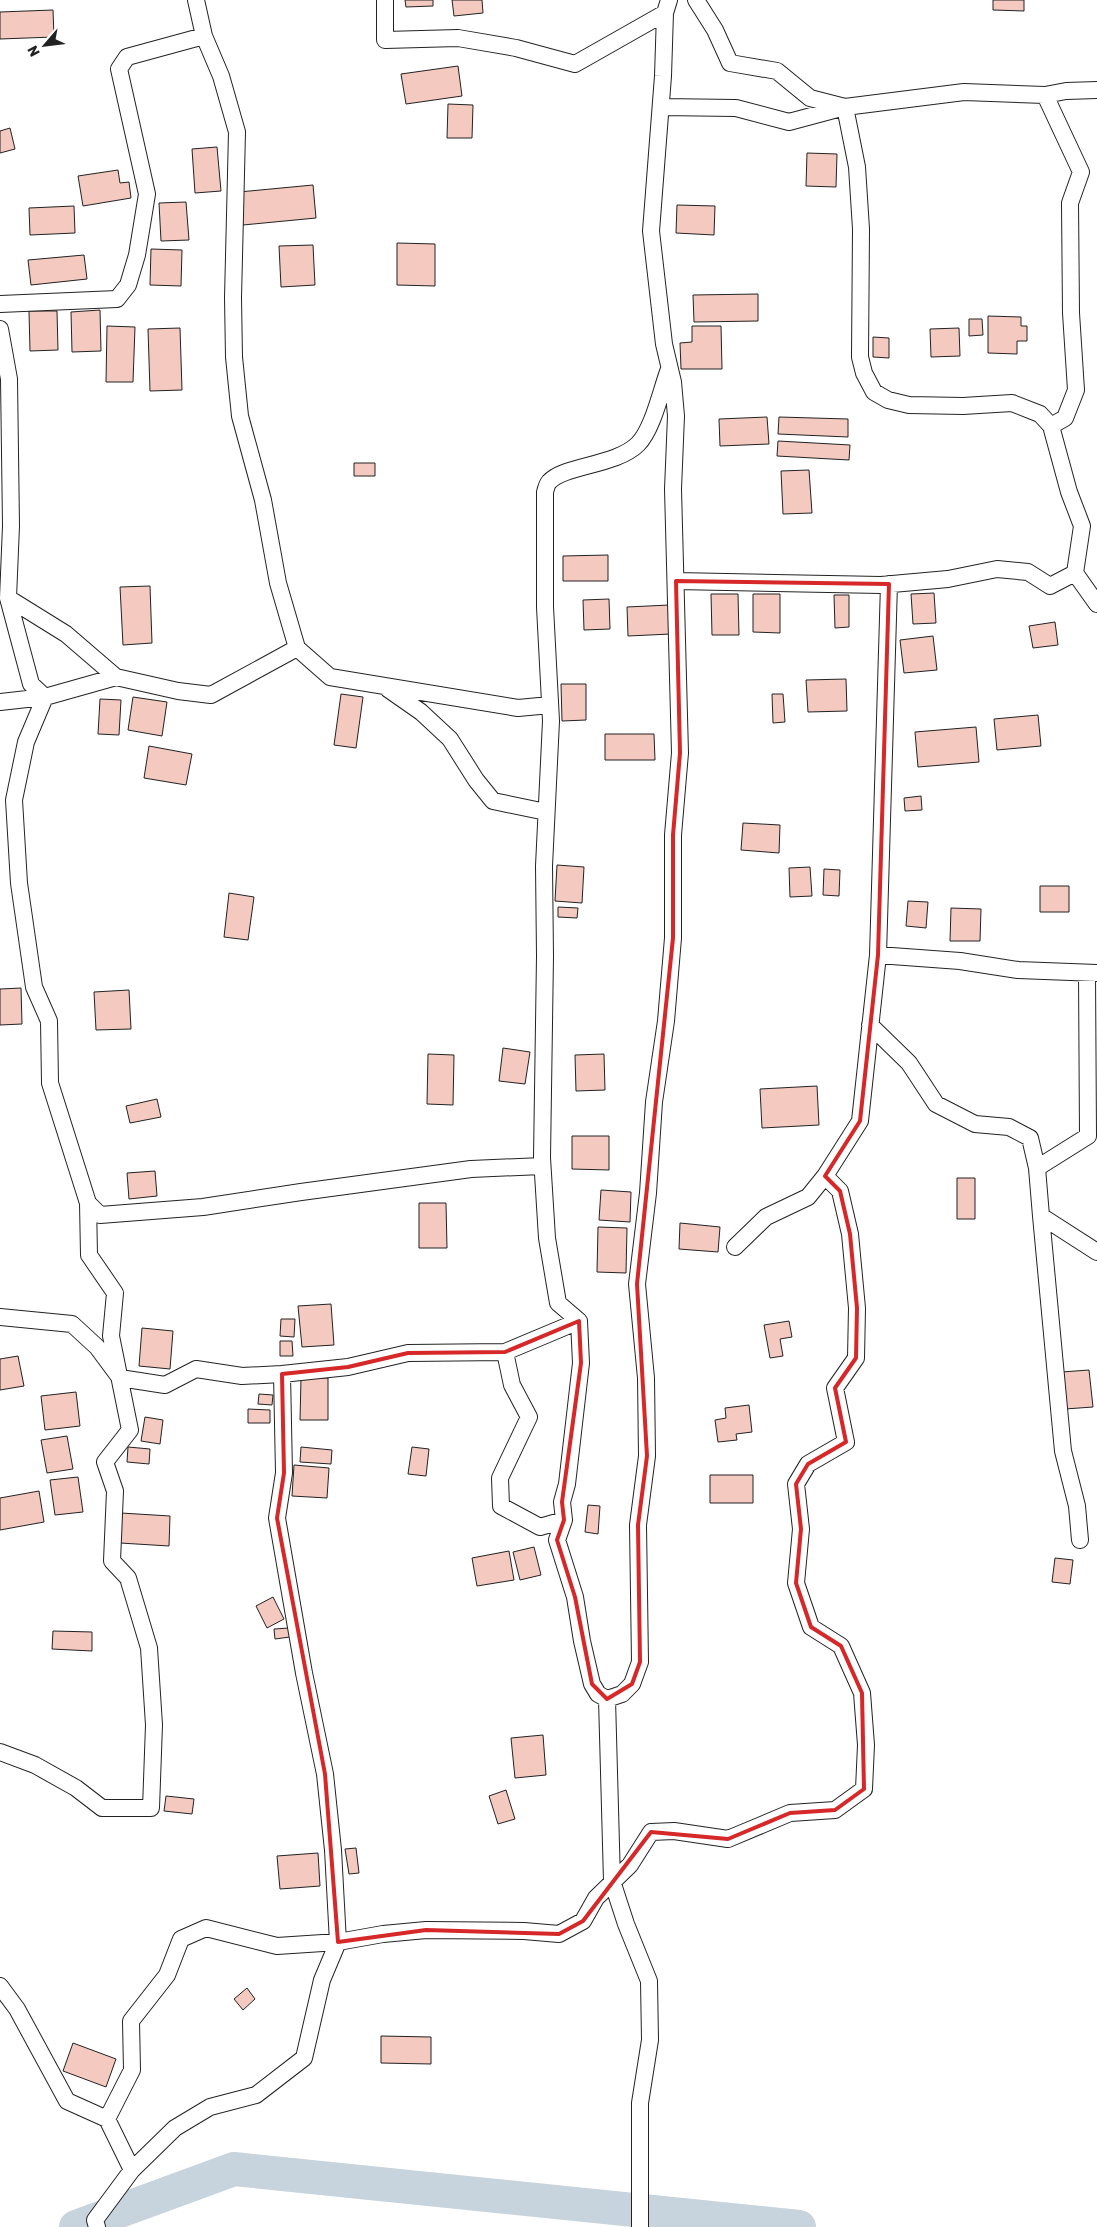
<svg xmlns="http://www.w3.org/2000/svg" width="1097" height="2227" font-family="Rubik,sans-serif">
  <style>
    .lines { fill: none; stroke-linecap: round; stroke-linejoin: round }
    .river { stroke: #c7d3dd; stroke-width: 34 }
    .building { fill: #f3c9c0; stroke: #222 }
    .minor-casing { stroke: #222; stroke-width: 18 }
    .minor { stroke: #fff; stroke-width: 16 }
    .marked { fill: none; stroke: #d62828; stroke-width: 4; stroke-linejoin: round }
  </style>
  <rect width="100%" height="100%" fill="#fff"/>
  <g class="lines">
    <!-- river -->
    <path class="river" d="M 76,2227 L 234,2169 L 799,2227"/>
  </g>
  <!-- building -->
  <path class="building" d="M 405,0 L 433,0 L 433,6 L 406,7 Z
    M 452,0 L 482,0 L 483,13 L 454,16 Z
    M 993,0 L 1024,0 L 1024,11 L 993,10 Z
    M 53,10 L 54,37 L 0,39 L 0,12 Z
    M 458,66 L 462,96 L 406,104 L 401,74 Z
    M 448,104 L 473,105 L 472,138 L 447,138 Z
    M 10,128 L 15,149 L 0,153 L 0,131 Z
    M 217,147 L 221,191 L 195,193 L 192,149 Z
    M 807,153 L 837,154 L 836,187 L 806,186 Z
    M 118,170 L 120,183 L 129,182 L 131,198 L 83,206 L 78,176 Z
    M 313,185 L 316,218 L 243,225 L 239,192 Z
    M 186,202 L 189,240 L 161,241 L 159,203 Z
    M 677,205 L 715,206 L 714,235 L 676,233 Z
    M 74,206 L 75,233 L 30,235 L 29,208 Z
    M 397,243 L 435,244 L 435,286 L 397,285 Z
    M 313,245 L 315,285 L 281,287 L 279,246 Z
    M 151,249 L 182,250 L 181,286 L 150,285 Z
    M 84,255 L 87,279 L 31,285 L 28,260 Z
    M 758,294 L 758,321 L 694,322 L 693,295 Z
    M 100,310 L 101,351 L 72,352 L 71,312 Z
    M 29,311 L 57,311 L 58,350 L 30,351 Z
    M 988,316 L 1021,317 L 1021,326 L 1027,326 L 1027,341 L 1017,341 L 1017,354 L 988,353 Z
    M 969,319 L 982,319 L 983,335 L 969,336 Z
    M 107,326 L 135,327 L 133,382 L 106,382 Z
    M 692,326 L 721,326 L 722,369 L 681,369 L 680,343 L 692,342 Z
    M 180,328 L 182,390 L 150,391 L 148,329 Z
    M 959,328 L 960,356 L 931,357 L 930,329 Z
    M 873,337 L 889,338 L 889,358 L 873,357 Z
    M 767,417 L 769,444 L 720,446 L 719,419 Z
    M 779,417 L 848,419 L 848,437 L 778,434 Z
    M 778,441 L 850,445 L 849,460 L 777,456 Z
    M 354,463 L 375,463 L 375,476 L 354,476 Z
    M 809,470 L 812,513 L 783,514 L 781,471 Z
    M 608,555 L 608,581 L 563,581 L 563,556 Z
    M 150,586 L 152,643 L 123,645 L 120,587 Z
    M 934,593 L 936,623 L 913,624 L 911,594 Z
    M 711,594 L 738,594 L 739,635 L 712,635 Z
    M 753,594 L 780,594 L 780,633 L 753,632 Z
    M 834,595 L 849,595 L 849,627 L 835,628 Z
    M 609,599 L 610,629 L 584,630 L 583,600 Z
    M 669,605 L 671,634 L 628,636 L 627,607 Z
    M 1055,622 L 1058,645 L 1033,648 L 1029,626 Z
    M 933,636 L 937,670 L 904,673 L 900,640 Z
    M 846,679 L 847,711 L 808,712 L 806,680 Z
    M 561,684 L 586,684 L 586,720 L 562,721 Z
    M 341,694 L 363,697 L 356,748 L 334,745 Z
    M 772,694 L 783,694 L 785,722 L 773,723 Z
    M 133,697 L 167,702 L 162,736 L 128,730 Z
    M 100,699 L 121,700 L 119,735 L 98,734 Z
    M 1038,715 L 1041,746 L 997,750 L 994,719 Z
    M 976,727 L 979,762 L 918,767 L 915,732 Z
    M 605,734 L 654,734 L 655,760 L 605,760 Z
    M 149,746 L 192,754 L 186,785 L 144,778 Z
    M 921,796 L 922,810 L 905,811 L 904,798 Z
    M 743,823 L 780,825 L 779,853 L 741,850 Z
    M 557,865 L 584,867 L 582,903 L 555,901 Z
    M 810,867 L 812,896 L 790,897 L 789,868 Z
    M 824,869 L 840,870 L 839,896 L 823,895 Z
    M 1040,886 L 1069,886 L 1069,912 L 1040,912 Z
    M 229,893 L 254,897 L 248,940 L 224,937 Z
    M 908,901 L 928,902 L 926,928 L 906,926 Z
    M 558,907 L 578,908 L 577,918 L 558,917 Z
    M 951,908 L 981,909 L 980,941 L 950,941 Z
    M 21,988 L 22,1024 L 0,1025 L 0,989 Z
    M 129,990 L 131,1029 L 96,1030 L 94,992 Z
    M 503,1048 L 530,1052 L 525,1084 L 499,1081 Z
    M 428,1054 L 454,1055 L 453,1105 L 427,1104 Z
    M 604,1054 L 605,1090 L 576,1091 L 575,1055 Z
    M 817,1086 L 819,1125 L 762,1128 L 760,1089 Z
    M 157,1099 L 161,1117 L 130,1123 L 126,1106 Z
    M 572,1136 L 609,1136 L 609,1170 L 572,1169 Z
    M 155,1171 L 157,1196 L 129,1199 L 127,1173 Z
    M 957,1178 L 975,1178 L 975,1219 L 957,1219 Z
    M 601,1190 L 631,1192 L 630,1222 L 599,1220 Z
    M 419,1203 L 446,1203 L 447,1248 L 419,1248 Z
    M 680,1223 L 720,1227 L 718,1252 L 679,1249 Z
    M 598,1227 L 627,1228 L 626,1273 L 597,1272 Z
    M 331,1304 L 334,1345 L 302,1347 L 298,1306 Z
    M 281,1319 L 295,1319 L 294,1337 L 280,1336 Z
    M 789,1321 L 792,1337 L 780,1339 L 783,1356 L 770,1358 L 764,1325 Z
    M 142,1328 L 173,1331 L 170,1369 L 139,1366 Z
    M 280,1341 L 292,1341 L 293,1356 L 280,1356 Z
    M 18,1356 L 24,1386 L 0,1390 L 0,1359 Z
    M 1089,1370 L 1093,1407 L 1065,1409 L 1062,1372 Z
    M 301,1378 L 328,1378 L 328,1420 L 300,1420 Z
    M 76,1392 L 80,1426 L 45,1430 L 41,1396 Z
    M 259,1394 L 273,1395 L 272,1405 L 258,1404 Z
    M 749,1405 L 752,1432 L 736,1434 L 737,1440 L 718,1442 L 715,1420 L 726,1418 L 725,1408 Z
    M 248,1409 L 270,1410 L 270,1423 L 248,1423 Z
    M 145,1417 L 163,1420 L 160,1444 L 141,1441 Z
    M 67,1436 L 73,1469 L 47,1473 L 41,1440 Z
    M 128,1447 L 150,1449 L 149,1464 L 127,1462 Z
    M 301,1447 L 332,1450 L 331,1464 L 300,1462 Z
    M 412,1447 L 429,1449 L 426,1476 L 408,1474 Z
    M 294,1465 L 329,1468 L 327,1498 L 292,1496 Z
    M 710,1475 L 753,1475 L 753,1503 L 710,1503 Z
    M 78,1477 L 83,1512 L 55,1515 L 50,1480 Z
    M 39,1491 L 44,1522 L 0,1530 L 0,1498 Z
    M 588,1505 L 600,1506 L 598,1534 L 585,1532 Z
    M 121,1513 L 170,1516 L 169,1546 L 120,1543 Z
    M 534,1547 L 541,1575 L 520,1580 L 513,1552 Z
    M 509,1551 L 514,1580 L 477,1586 L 472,1558 Z
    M 1055,1558 L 1073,1560 L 1070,1584 L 1052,1582 Z
    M 273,1597 L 284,1619 L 267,1628 L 256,1606 Z
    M 289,1628 L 290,1637 L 275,1639 L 274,1629 Z
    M 53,1631 L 92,1632 L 92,1651 L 52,1649 Z
    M 543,1735 L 546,1775 L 515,1778 L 511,1738 Z
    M 506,1790 L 515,1819 L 498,1824 L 489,1796 Z
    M 166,1796 L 194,1799 L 192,1814 L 164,1811 Z
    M 356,1848 L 359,1873 L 349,1874 L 345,1849 Z
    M 318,1853 L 320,1886 L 280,1889 L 277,1856 Z
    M 247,1988 L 255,1999 L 243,2010 L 234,1999 Z
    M 381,2036 L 431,2037 L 431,2064 L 381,2063 Z
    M 73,2043 L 116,2059 L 106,2087 L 63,2071 Z"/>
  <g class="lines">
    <!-- minor casing -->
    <g class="minor-casing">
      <path id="minor" d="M 196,0 L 204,36 L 221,76 L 237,132 L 233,298 L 234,357 L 240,416 L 263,500 L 278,583 L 297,648 L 330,677 L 518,708 L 550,705
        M 385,0 L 385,40 L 458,38 L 516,48 L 575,64 L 665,13
        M 696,0 L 715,30 L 730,63 L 777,71 L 810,98 L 845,107 L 857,167 L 861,229 L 860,357 L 864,373 L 874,392 L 888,400 L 909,405 L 963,406 L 1012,403 L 1040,414 L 1051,426 L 1069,492 L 1082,526 L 1075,573 L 1097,604
        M 1045,95 L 1081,172 L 1070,203 L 1071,313 L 1076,390 L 1065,418 L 1051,426
        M 661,107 L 736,108 L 789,122 L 845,107 L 964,92 L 1045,95 L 1066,91 L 1097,90
        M 0,304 L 117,299 L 128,285 L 137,255 L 147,194 L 119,69 L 127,57 L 204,36
        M 0,329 L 9,379 L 11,526 L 8,598 L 66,634 L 116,677 L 45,697 L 0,702
        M 676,581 L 881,585 L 948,579 L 997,569 L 1028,572 L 1050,586 L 1075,573
        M 8,598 L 31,684 L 45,697 L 26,742 L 14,800 L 19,883 L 34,987 L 49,1021 L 50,1083 L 88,1203 L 100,1215 L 203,1207 L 301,1192 L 471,1169 L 542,1166
        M 116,677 L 178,691 L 211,695 L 297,648
        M 388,689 L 421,712 L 450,739 L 476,780 L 493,801 L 546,812
        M 878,955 L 960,961 L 1018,970 L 1097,973
        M 870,1025 L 909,1063 L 936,1104 L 975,1124 L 1009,1127 L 1030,1138 L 1037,1168 L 1041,1216 L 1097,1252
        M 1037,1168 L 1088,1136 L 1087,973
        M 1041,1216 L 1063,1451 L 1077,1506 L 1080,1540
        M 735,1247 L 766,1217 L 808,1197 L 825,1176 L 860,1121 L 878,955 L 889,584
        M 0,1317 L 72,1324 L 97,1347 L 120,1378 L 165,1385 L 196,1369 L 242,1376 L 282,1374
        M 505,1352 L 512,1385 L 529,1417 L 500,1478 L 501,1506 L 540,1527 L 564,1520
        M 607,1699 L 622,1694 L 632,1684 L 640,1662 L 638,1525 L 647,1456 L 646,1378 L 637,1284 L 648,1193 L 654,1102 L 666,1021 L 673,938 L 673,835 L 680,753 L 673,489 L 676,416 L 673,382 L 664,344 L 651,231 L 663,76 L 665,13 L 669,0
        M 607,1699 L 598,1694 L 592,1684 L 582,1641 L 575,1597 L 557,1540 L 564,1520 L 562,1502 L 567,1484 L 581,1363 L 579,1321 L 558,1303 L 547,1238 L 542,1158 L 545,956 L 544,866 L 551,721 L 545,607 L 545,492 C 546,489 547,484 549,482 C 564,465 616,466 638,444 C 653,429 661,390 669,369
        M 607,1699 L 612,1881 L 626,1924 L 649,1981 L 650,2040 L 640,2103 L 640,2227
        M 0,1752 L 35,1765 L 76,1788 L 102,1808 L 151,1808 L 154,1725 L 149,1648 L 128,1578 L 112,1561 L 115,1491 L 105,1462 L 130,1430 L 111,1336 L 115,1293 L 89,1255 L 88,1203
        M 0,1986 L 17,2009 L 67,2101 L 107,2119 L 132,2070 L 131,2021 L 167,1975 L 181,1939 L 206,1928 L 277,1946 L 338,1942 L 333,1850 L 325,1774 L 304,1673 L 277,1518 L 284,1473 L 282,1374 L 348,1367 L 408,1353 L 505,1352 L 579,1321
        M 107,2119 L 132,2170
        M 97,2227 L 95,2220 L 132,2170 L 175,2128 L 210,2107 L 256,2095 L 304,2058 L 322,1980 L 338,1942 L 383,1934 L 426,1930 L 524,1931 L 559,1934 L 583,1921 L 596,1898 L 630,1865 L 651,1832 L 674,1831 L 728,1839 L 790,1813 L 835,1810 L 864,1789 L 866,1745 L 862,1693 L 841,1646 L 811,1627 L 796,1583 L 801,1529 L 796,1484 L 808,1464 L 846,1442 L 835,1388 L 856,1358 L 857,1308 L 850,1234 L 840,1191 L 825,1176"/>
    </g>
    <!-- minor -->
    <use href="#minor" class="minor"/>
  </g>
  <!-- marked area -->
  <path class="marked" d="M 676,581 L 889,584 L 878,955 L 860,1121 L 825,1176 L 840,1191 L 850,1234 L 857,1308 L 856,1358 L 835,1388 L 846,1442 L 808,1464 L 796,1484 L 801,1529 L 796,1583 L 811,1627 L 841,1646 L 862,1693 L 864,1789 L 835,1810 L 790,1813 L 728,1839 L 651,1832 L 583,1921 L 559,1934 L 426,1930 L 338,1942 L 325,1774 L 277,1518 L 284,1473 L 282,1374 L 348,1367 L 408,1353 L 505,1352 L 579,1321 L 581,1363 L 562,1502 L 564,1520 L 557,1540 L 575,1597 L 592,1684 L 607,1699 L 632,1684 L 640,1662 L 638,1525 L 647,1456 L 637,1284 L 673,938 L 673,835 L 680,753 Z"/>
  <!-- north arrow -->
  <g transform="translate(45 45) rotate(242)" stroke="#ffffff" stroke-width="4" paint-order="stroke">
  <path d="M0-4L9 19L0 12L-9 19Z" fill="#222222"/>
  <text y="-8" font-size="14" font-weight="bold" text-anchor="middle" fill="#222222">N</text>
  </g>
</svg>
